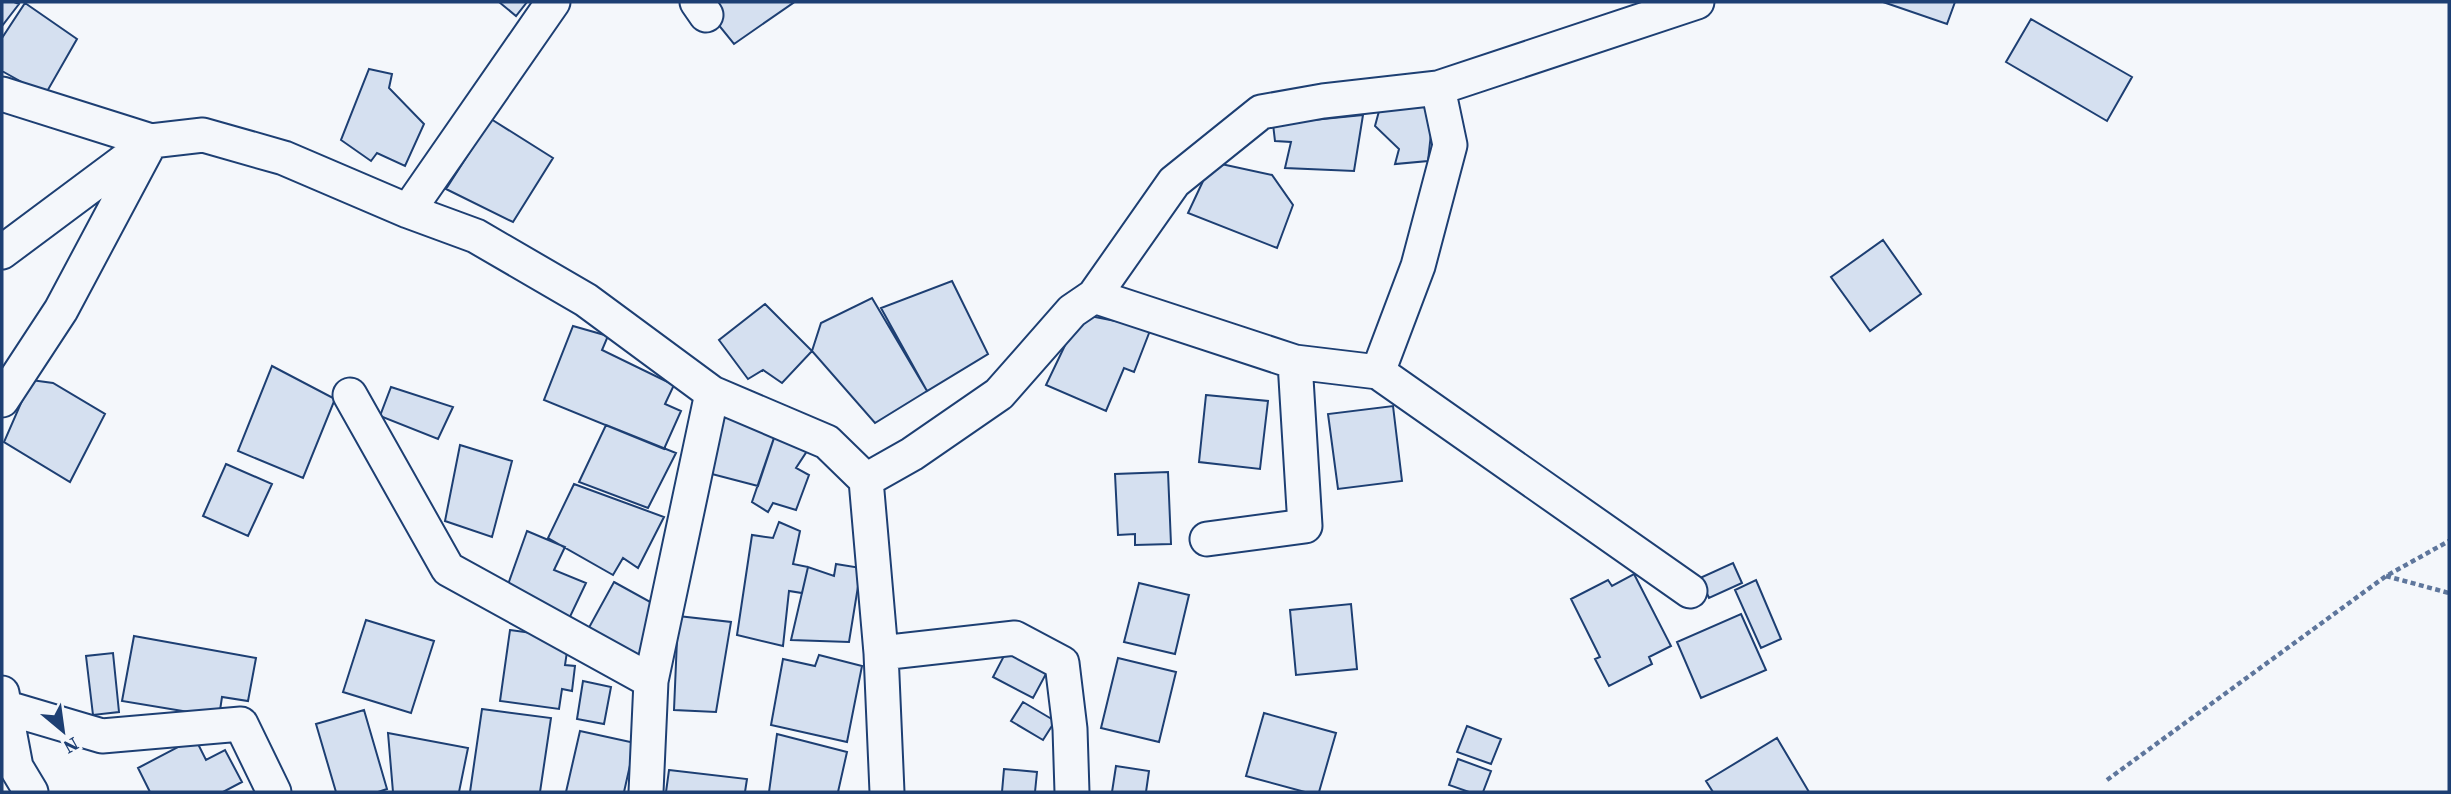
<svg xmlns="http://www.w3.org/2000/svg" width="2451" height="794" font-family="'Source Serif 4',serif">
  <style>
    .building { fill: #d5e0f0; stroke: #1d3f73; stroke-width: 2 }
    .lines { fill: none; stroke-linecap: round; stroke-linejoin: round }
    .minor-casing { stroke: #1d3f73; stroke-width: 37 }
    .path { stroke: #5e769c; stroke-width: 4.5; stroke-dasharray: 5 3.5; stroke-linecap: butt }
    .minor { stroke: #f4f7fb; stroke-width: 33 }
  </style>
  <rect width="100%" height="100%" fill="#f4f7fb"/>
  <!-- building -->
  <path class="building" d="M 2,2 L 14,2 L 19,4 L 2,26 Z
    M 499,2 L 527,2 L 516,16 Z
    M 700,2 L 792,2 L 793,3 L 734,44 Z
    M 1883,2 L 1955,2 L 1947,24 Z
    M 25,3 L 77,39 L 45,95 L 2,71 L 2,38 Z
    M 2031,19 L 2132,77 L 2107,121 L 2006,62 Z
    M 369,69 L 392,74 L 389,88 L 424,124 L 405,166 L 377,153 L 371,161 L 341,140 Z
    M 1382,100 L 1434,106 L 1428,161 L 1395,164 L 1399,149 L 1375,126 Z
    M 1363,115 L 1354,171 L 1285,168 L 1291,142 L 1275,141 L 1273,124 Z
    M 491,119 L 553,158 L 513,222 L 446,189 Z
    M 1212,162 L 1272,175 L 1293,205 L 1277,248 L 1188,213 Z
    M 1883,240 L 1921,294 L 1870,331 L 1831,277 Z
    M 952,281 L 988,354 L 927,391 L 881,308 Z
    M 872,298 L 927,391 L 875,423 L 812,351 L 821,323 Z
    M 765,304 L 812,351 L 782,383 L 763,370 L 748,379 L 719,340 Z
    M 1080,314 L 1151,328 L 1134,372 L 1124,368 L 1106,411 L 1046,385 Z
    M 573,326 L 608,336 L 602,350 L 674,385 L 665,404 L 681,411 L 664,449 L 544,400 Z
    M 272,366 L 335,399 L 303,478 L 238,451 Z
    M 31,380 L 53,383 L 105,414 L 70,482 L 4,442 Z
    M 391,387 L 453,407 L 438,439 L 380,416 Z
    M 1206,395 L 1268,401 L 1260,469 L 1199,462 Z
    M 717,401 L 777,429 L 758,486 L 708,473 Z
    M 1393,406 L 1402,481 L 1338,489 L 1328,414 Z
    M 606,425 L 676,453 L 648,508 L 579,482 Z
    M 777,429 L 809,448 L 796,468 L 809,475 L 796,510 L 773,503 L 768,512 L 752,502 Z
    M 460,445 L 512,461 L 492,537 L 445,521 Z
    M 226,464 L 272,484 L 248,536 L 203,516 Z
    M 1168,472 L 1171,544 L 1135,545 L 1135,534 L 1118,535 L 1115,474 Z
    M 574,484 L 664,517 L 638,568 L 623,558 L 613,575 L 548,538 Z
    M 779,522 L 800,531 L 793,564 L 808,567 L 802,593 L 789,591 L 783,646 L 737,635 L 752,535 L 773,538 Z
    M 527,531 L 565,547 L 554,570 L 586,583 L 567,623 L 505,593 Z
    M 1733,563 L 1742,583 L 1709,598 L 1700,578 Z
    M 836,564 L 861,568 L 849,642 L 791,640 L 808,567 L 834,576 Z
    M 1634,574 L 1671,646 L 1649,657 L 1652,664 L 1609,686 L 1595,659 L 1600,657 L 1571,599 L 1608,580 L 1612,586 Z
    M 1756,580 L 1781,639 L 1761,648 L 1735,590 Z
    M 614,582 L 654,604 L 644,661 L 586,633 Z
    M 1139,583 L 1189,595 L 1175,654 L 1124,642 Z
    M 1351,604 L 1357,669 L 1296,675 L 1290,610 Z
    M 1741,614 L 1766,670 L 1701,698 L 1677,642 Z
    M 678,616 L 731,622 L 716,712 L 674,710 Z
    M 366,620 L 434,641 L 411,713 L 343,692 Z
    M 510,630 L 569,638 L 565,665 L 575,666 L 572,691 L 562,689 L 559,709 L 500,701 Z
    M 134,636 L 256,658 L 248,701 L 222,697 L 219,717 L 122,701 Z
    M 1007,650 L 1047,672 L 1033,698 L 993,677 Z
    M 113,653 L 119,712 L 93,715 L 86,656 Z
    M 819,655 L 862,666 L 847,742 L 771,725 L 783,659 L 815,666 Z
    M 1118,658 L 1176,672 L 1159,742 L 1101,728 Z
    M 583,681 L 611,687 L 604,724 L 577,719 Z
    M 1023,702 L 1055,721 L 1043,740 L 1011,721 Z
    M 482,709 L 551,718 L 540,792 L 470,792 Z
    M 364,710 L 387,789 L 378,792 L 336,792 L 316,724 Z
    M 1264,713 L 1336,733 L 1319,792 L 1305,792 L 1246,776 Z
    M 1467,726 L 1501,739 L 1491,764 L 1457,752 Z
    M 580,731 L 635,743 L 624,792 L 566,792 Z
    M 388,733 L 468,748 L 459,792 L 393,792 Z
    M 777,734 L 847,752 L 838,792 L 769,792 Z
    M 195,738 L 206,760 L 225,750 L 242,782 L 223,792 L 150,792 L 138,768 Z
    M 1777,738 L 1809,792 L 1713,792 L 1706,781 Z
    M 1458,759 L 1491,771 L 1483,792 L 1469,792 L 1449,785 Z
    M 1116,766 L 1149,771 L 1146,792 L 1112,792 Z
    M 1004,769 L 1037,772 L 1035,792 L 1002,792 Z
    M 669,770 L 747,779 L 745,792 L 666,792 Z"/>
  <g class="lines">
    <!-- minor casing -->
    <g class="minor-casing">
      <path id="minor" d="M 697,2 L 706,15
        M 2,94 L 151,141 L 61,310 L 2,400
        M 408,211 L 553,2
        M 2,252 L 151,141 L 203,135 L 284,158 L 408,211 L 476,236 L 586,300 L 712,393 L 827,442 L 866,480 L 881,653 L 887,792
        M 1094,296 L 1295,362 L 1378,372 L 1690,591
        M 1378,372 L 1418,266 L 1450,145 L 1438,88
        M 350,395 L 448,569 L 651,681
        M 866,480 L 912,454 L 999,394 L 1072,311 L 1094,296 L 1174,182 L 1261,112 L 1323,101 L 1438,88 L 1697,2
        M 1207,539 L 1305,526 L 1295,362
        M 881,653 L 1015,638 L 1062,663 L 1070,729 L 1072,792
        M 2,693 L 16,767 L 31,792
        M 4,707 L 102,736 L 241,724 L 274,792
        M 646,792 L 651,681 L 712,393"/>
    </g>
    <!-- path -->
    <path class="path" d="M 2386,576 L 2449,593
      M 2107,780 L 2386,576 L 2449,541"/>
    <!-- minor -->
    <use href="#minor" class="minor"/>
  </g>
  <!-- border -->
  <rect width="2451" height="794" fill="none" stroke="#1d3f73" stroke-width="7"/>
  <!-- north arrow -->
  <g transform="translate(63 731) rotate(151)" stroke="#f4f7fb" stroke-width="5" paint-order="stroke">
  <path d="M0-5L12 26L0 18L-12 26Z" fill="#1d3f73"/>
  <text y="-10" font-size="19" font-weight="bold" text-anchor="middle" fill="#1d3f73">N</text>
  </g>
</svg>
